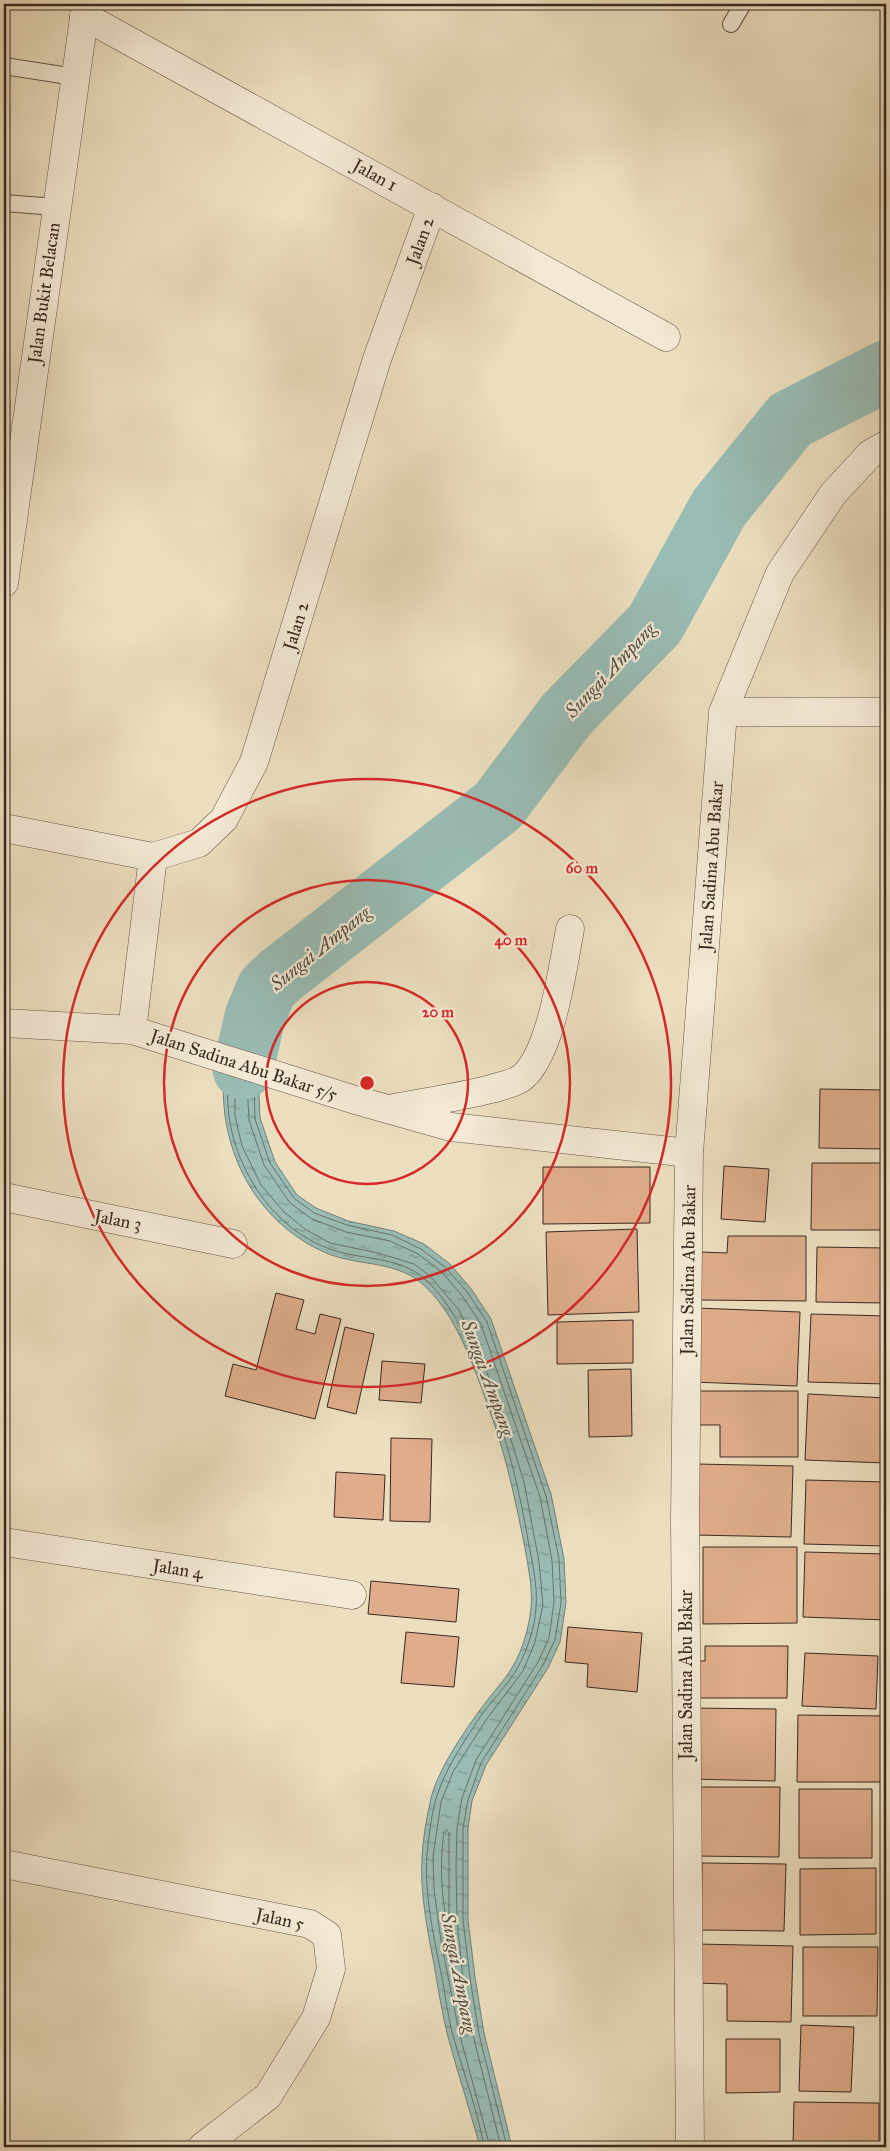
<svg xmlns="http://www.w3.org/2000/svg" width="890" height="2151" font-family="'IM FELL Great Primer',serif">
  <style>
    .water { fill: url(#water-ripples); stroke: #73817a }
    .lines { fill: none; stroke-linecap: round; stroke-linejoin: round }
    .shore { stroke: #69726c; stroke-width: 1 }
    .river { stroke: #99bcb4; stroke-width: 61 }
    .building { fill: #dfad8b; stroke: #392923 }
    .service-casing { stroke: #66564a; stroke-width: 18 }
    .minor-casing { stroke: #66564a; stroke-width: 29 }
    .tertiary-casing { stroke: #66564a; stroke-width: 29 }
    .service { stroke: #f3ead5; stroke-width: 16 }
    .minor { stroke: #f3ead5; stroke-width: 28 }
    .tertiary { stroke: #f3ead5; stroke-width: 28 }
    .ring { fill: none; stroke: #d62828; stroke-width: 2.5 }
    .labels { text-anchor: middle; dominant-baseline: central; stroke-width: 4.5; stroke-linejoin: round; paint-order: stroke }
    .street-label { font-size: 18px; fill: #392923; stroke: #f3ead5 }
    .water-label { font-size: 19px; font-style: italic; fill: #514e47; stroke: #f3ead5 }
    .centre { fill: #d62828; stroke: #f3ead5; stroke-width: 2.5 }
    .ring-label { font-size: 15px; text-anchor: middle; font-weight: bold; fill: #d62828; stroke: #f3ead5; stroke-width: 4.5; stroke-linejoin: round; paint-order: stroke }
  </style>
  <defs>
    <pattern id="water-ripples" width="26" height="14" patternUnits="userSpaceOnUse" patternTransform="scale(1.25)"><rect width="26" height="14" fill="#99bcb4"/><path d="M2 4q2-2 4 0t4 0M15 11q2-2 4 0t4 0" fill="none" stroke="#7e9992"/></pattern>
  </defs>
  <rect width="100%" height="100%" fill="#ecdfbf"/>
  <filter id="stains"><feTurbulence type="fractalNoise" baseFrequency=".004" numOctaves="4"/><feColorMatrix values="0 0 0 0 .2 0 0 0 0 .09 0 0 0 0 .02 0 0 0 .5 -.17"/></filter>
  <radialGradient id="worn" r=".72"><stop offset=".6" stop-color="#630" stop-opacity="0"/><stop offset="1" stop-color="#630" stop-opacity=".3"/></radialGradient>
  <!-- water -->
  <path class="water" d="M 257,982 L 279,993 L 263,1045 L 258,1074 L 260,1118 L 275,1162 L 297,1195 L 316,1208 L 348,1221 L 394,1231 L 424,1244 L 450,1264 L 472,1290 L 491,1319 L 551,1494 L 564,1559 L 566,1603 L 560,1642 L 548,1668 L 486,1765 L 472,1801 L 468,1828 L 468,1920 L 475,1977 L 484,2033 L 512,2147 L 480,2147 C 470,2110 458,2074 448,2037 C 442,2013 438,1988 434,1964 C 427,1929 420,1892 422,1857 C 423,1839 426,1821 430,1803 C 435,1772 469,1724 489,1698 C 497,1688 507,1677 513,1666 C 523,1649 529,1627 531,1608 C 533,1589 528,1566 525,1548 C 516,1503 507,1460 492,1417 C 476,1373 457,1312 420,1282 C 393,1260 354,1266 324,1252 C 221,1206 194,1071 257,982 Z"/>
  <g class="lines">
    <!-- shore -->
    <path class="shore" d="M 234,1046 C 236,1034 250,994 260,989 L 272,997 L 256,1053
      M 240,1048 L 241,1040 L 258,1001 L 262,997 L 264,1001 L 250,1051
      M 229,1076 C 219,1144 262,1223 327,1248 C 354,1259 386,1256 412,1270 C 440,1285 461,1326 474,1354 C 500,1413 517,1476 528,1540 C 532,1561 538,1586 536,1608 C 535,1627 527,1650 518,1667 C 508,1685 492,1700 480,1717 C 464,1742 444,1770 436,1799 C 431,1816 429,1837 427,1854 C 424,1895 434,1938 442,1978 C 446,1998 448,2019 454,2039 C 464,2075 478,2111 484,2147
      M 235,1078 L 235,1116 L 242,1146 L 261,1185 L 284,1212 L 305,1229 L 330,1243 L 378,1253 L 414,1264 L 430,1276 L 459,1310 L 480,1354 L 504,1417 L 524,1482 L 539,1562 L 543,1605 L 535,1642 L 523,1671 L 486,1720 L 453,1772 L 441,1802 L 433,1857 L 434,1889 L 441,1941 L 459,2032 L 490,2147
      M 247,1082 L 249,1120 L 264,1165 L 290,1203 L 312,1219 L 346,1232 L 390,1241 L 418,1254 L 442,1272 L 463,1297 L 481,1324 L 540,1497 L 552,1560 L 554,1602 L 549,1638 L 538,1662 L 476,1760 L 462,1798 L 457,1828 L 456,1866 L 457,1921 L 463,1979 L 473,2035 L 501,2147
      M 254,1084 L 255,1119 L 270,1163 L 294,1198 L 314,1213 L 347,1225 L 392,1235 L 421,1249 L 446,1268 L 468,1293 L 487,1322 L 546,1496 L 559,1559 L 561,1603 L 555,1640 L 543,1665 L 481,1763 L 468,1800 L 463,1828 L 463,1920 L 470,1978 L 479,2034 L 507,2147
      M 447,1830 L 449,1833 L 449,1913 L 447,1915 L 445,1913 C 441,1886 440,1860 444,1832 Z"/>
    <!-- river -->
    <path class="river" d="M 243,1069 L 255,1017 L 267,988 L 281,975 L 498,806 L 567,714 L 655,624 L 719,508 L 790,420 L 886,371"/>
  </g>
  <!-- building -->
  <path class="building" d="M 820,1089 L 886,1090 L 886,1149 L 819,1148 Z
    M 812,1163 L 886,1163 L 886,1230 L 811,1230 Z
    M 724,1166 L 769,1169 L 765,1222 L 721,1219 Z
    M 543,1167 L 650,1167 L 650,1223 L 543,1224 Z
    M 637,1229 L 639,1312 L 548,1315 L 546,1232 Z
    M 728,1236 L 806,1236 L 806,1301 L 701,1300 L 701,1252 L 727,1253 Z
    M 817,1247 L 886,1248 L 886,1303 L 816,1302 Z
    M 276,1293 L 304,1300 L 296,1329 L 315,1334 L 320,1314 L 341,1319 L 315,1419 L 225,1396 L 233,1364 L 256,1370 Z
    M 696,1308 L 800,1312 L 797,1386 L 692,1382 Z
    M 811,1314 L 886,1316 L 886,1384 L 808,1382 Z
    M 633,1320 L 633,1363 L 557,1364 L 557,1322 Z
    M 345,1327 L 374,1334 L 356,1414 L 327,1407 Z
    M 382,1361 L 425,1364 L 421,1403 L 379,1400 Z
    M 631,1369 L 632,1436 L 589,1437 L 588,1370 Z
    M 698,1391 L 798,1391 L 798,1457 L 720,1457 L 720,1425 L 698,1425 Z
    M 808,1394 L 886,1398 L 886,1463 L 805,1460 Z
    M 391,1438 L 432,1439 L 430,1522 L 390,1521 Z
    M 697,1464 L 793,1466 L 791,1537 L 695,1535 Z
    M 336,1472 L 385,1475 L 383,1520 L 334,1517 Z
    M 806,1480 L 886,1482 L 886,1546 L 804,1544 Z
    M 703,1547 L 797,1547 L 797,1623 L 703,1624 Z
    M 805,1552 L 886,1554 L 886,1620 L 803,1617 Z
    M 371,1581 L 459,1589 L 456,1622 L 368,1614 Z
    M 568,1627 L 642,1633 L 637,1692 L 587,1687 L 588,1664 L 565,1662 Z
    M 406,1632 L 459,1637 L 454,1687 L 401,1683 Z
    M 705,1646 L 788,1646 L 787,1698 L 689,1698 L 689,1661 L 705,1661 Z
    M 805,1653 L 878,1656 L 876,1709 L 802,1706 Z
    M 690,1708 L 776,1709 L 775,1781 L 688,1779 Z
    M 798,1715 L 884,1716 L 883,1782 L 797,1782 Z
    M 694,1787 L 780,1787 L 779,1857 L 693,1856 Z
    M 799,1789 L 872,1789 L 872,1858 L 799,1858 Z
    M 702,1863 L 786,1864 L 784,1931 L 701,1930 Z
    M 876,1868 L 876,1934 L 800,1935 L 800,1869 Z
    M 696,1944 L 793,1946 L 791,2022 L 727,2021 L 727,1984 L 695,1983 Z
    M 803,1947 L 878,1947 L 877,2016 L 803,2016 Z
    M 801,2025 L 854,2027 L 851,2092 L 799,2091 Z
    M 726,2039 L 780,2039 L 780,2092 L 726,2093 Z
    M 794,2102 L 879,2103 L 879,2147 L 793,2147 Z"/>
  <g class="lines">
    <!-- service casing -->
    <g class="service-casing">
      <path id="service" d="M 731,24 L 743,4
        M 4,66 L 75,77
        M 4,203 L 56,207"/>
    </g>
    <!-- minor casing -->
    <g class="minor-casing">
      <path id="minor" d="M 84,16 L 666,337
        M 723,712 L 886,712
        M 4,828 L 153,857 L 199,843 L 224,819 L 254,762 L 377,359 L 432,207
        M 4,1023 L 132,1030 L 352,1099 L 451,1127 L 689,1153
        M 132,1030 L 153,857
        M 394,1108 C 426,1102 459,1097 491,1089 C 501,1086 512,1084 520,1079 C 551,1058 563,966 570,929
        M 4,1197 L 233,1244
        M 4,1542 L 352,1595
        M 4,1864 L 310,1924 L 327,1935 L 331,1969 L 316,2018 L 268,2096 L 202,2147
        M 690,2147 L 685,1520 L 689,1153 L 723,712 L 780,573 L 833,494 L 870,454 L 886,445"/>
    </g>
    <!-- tertiary casing -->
    <g class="tertiary-casing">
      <path id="tertiary" d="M 4,583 L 86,4"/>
    </g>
    <!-- service -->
    <use href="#service" class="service"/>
    <!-- minor -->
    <use href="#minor" class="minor"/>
    <!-- tertiary -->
    <use href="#tertiary" class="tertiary"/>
  </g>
  <!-- distance rings -->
  <g class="ring">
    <circle cx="367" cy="1083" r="101"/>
    <circle cx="367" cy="1083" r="203"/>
    <circle cx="367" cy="1083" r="304"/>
  </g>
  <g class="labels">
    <!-- street labels -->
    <g class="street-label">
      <text transform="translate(375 175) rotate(29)">Jalan 1</text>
      <text transform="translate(420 241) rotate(-70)">Jalan 2</text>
      <text transform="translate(44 293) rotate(-82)">Jalan Bukit Belacan</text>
      <text transform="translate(296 626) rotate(-73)">Jalan 2</text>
      <text transform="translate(711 866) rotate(-86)">Jalan Sadina Abu Bakar</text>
      <text transform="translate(244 1065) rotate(18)">Jalan Sadina Abu Bakar 5/5</text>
      <text transform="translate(118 1220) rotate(11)">Jalan 3</text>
      <text transform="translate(688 1270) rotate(-89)">Jalan Sadina Abu Bakar</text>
      <text transform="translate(178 1569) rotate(9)">Jalan 4</text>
      <text transform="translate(686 1675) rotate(-90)">Jalan Sadina Abu Bakar</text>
      <text transform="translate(280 1919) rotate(12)">Jalan 5</text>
    </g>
    <!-- water labels -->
    <g class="water-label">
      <text transform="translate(610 670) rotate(-47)">Sungai Ampang</text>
      <text transform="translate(320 948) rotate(-39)">Sungai Ampang</text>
      <text transform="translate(488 1378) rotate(70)">Sungai Ampang</text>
      <text transform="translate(459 1973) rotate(79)">Sungai Ampang</text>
    </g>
  </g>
  <circle cx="367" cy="1083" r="8" class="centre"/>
  <g class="ring-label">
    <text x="582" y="873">60 m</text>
    <text x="511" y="945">40 m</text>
    <text x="438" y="1017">20 m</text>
  </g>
  <!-- margin -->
  <rect width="890" height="2151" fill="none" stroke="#ecdfbf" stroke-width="20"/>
  <rect x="5" y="5" width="880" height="2141" fill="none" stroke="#392923" stroke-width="2.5"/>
  <rect x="10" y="10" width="870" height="2131" fill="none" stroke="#392923"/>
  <rect width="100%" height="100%" filter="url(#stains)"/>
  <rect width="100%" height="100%" fill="url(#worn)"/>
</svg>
